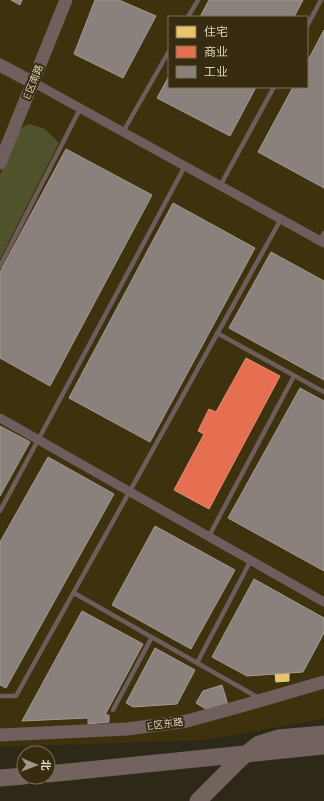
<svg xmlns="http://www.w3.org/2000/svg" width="324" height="801" font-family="Montserrat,'Noto Sans SC',sans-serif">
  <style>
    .built { fill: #3e320e; fill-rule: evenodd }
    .green { fill: #4f522b }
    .homes { fill: #e9c46a; stroke: #e5c985 }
    .shops { fill: #e76f51; stroke: #e48e74 }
    .industry { fill: #8a817c; stroke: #a39a92 }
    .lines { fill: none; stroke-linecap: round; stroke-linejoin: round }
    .lane { stroke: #6d5e5d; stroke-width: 4.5 }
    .street { stroke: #6d5e5d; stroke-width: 9 }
    .secondary { stroke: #6f5f5d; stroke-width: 13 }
    .highway { stroke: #73635e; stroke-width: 17 }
    .labels { text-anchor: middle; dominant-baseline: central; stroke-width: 4; stroke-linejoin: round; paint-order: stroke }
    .street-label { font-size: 10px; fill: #ddd6c5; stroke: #372c0f }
  </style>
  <rect width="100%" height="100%" fill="#2e2818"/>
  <!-- built -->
  <path class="built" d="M 0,0 L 324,0 L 324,719 L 204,740 L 0,747 ZM 169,17 L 307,17 L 307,87 L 169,87 Z"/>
  <!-- green -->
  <path class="green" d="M 29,124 L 45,129 L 59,143 L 0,259 L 0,175 L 19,129 Z"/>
  <!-- homes -->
  <path class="homes" d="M 289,673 L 289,681 L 276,682 L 275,674 Z"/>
  <!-- shops -->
  <path class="shops" d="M 246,358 L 280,376 L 209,509 L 174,490 L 204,434 L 198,431 L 209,409 L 216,412 Z"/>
  <!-- industry -->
  <path class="industry" d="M 11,0 L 22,0 L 20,5 Z
    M 95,0 L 119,0 L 156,16 L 123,78 L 74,54 Z
    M 209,0 L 303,0 L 294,17 L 200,17 Z
    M 324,30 L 324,188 L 258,152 L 293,87 L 307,87 L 307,62 Z
    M 169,76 L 169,87 L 256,87 L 230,136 L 157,98 Z
    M 66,149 L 152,195 L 50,386 L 0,358 L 0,272 Z
    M 173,203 L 255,248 L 150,442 L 69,398 Z
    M 271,252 L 324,281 L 324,380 L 229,328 Z
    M 300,388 L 324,401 L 324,571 L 228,518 Z
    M 0,426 L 30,442 L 0,496 Z
    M 48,457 L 114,494 L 6,688 L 0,685 L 0,542 Z
    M 155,526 L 235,570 L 191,649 L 112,605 Z
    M 254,579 L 324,618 L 324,633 L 303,672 L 247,676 L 212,657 Z
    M 82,611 L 143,644 L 105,715 L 109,715 L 109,722 L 88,724 L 88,718 L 22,721 Z
    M 155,648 L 195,670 L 177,704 L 133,707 L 126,703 Z
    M 222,685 L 228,705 L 209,711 L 196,703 L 203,691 Z"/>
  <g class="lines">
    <!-- lane -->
    <path class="lane" d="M 188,17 L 198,0
      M 307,26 L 321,0
      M 123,132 L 169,51
      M 220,186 L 274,87
      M 320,240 L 324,233
      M 0,266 L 80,109
      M 217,333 L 324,392
      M 0,511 L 185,166
      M 209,536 L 294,376
      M 74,593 L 259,698
      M 197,663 L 251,560
      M 0,696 L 16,696 L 281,219
      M 113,710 L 152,637"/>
    <!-- street -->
    <path class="street" d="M 29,80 L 324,243
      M 0,418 L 324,602"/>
    <!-- secondary -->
    <path class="secondary" d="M 0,65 L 26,79
      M 0,163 L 66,0
      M 0,735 L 127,729 L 187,721 L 245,705 L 324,682"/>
    <!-- highway -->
    <path class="highway" d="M 48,774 L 324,746
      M 0,778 L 24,776
      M 198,801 L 240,759 L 259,744 L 278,738 L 324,734"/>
  </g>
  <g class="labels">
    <!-- street labels -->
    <g class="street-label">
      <text transform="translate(33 82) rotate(-68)">E区南路</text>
      <text transform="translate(165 724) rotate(-8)">E区东路</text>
    </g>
  </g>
  <!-- legend -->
  <rect x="168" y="16" width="140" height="72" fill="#372c0f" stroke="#797058"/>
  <rect x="176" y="26" width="20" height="12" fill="#e9c46a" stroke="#797058"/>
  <text x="204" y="36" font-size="12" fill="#ddd6c5">住宅</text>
  <rect x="176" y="46" width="20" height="12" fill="#e76f51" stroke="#797058"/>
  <text x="204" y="56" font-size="12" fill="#ddd6c5">商业</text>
  <rect x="176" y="66" width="20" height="12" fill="#8a817c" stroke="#797058"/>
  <text x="204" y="76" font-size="12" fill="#ddd6c5">工业</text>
  <!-- north arrow -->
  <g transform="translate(36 765) rotate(91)"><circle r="19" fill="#372c0f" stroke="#797058"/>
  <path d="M0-3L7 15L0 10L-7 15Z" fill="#a09988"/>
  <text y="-6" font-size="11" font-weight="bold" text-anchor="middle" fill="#ddd6c5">北</text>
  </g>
</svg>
